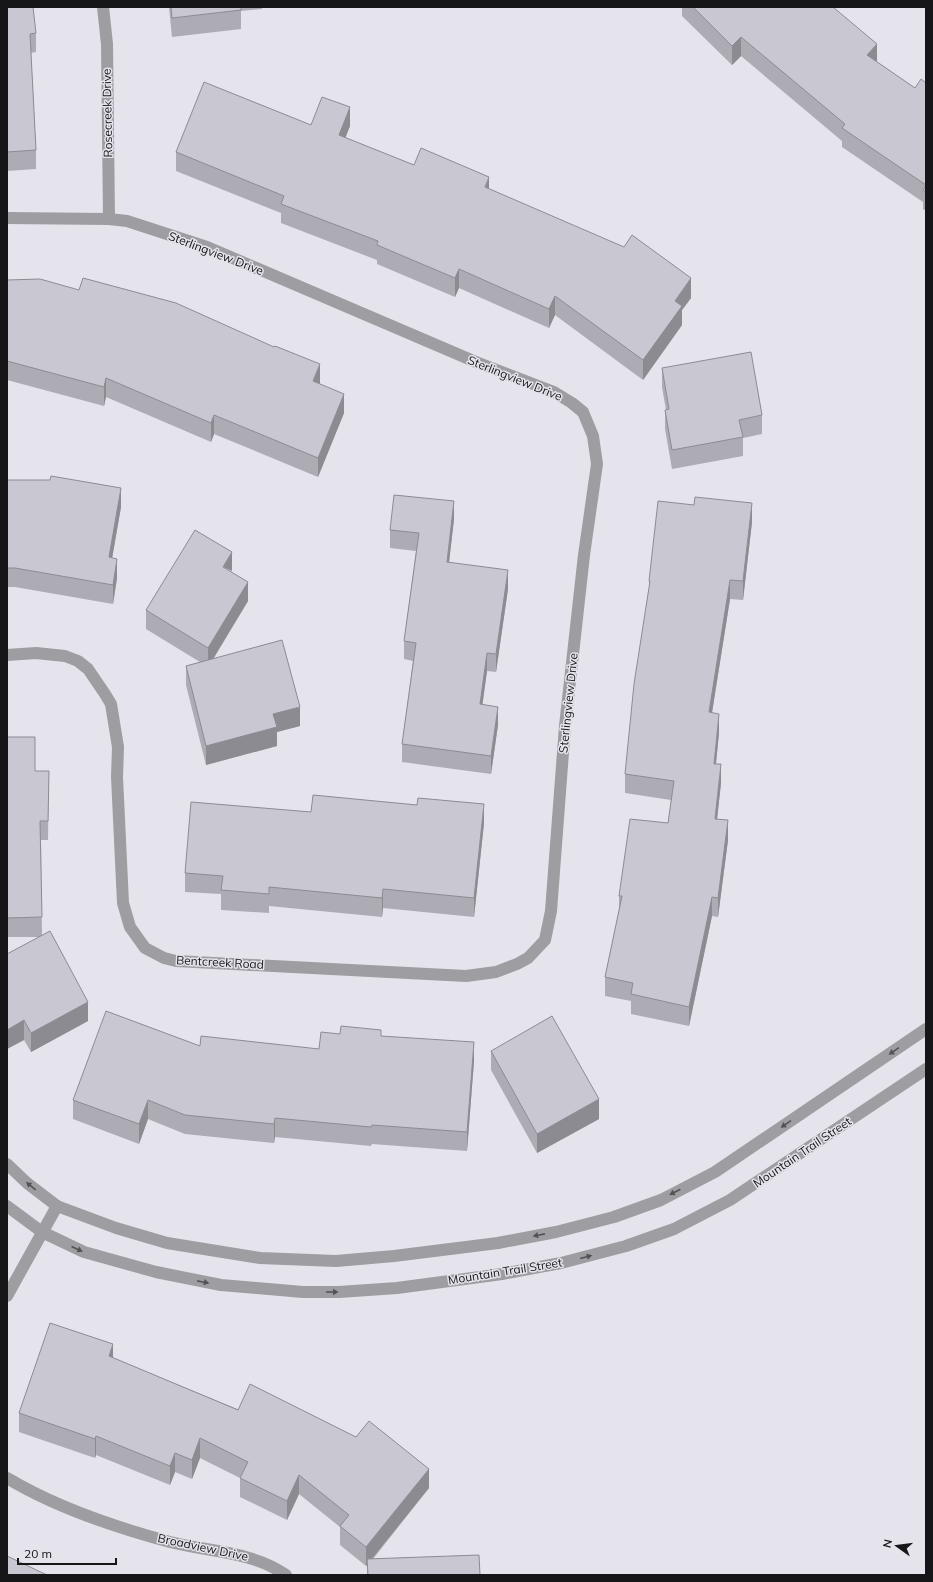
<svg xmlns="http://www.w3.org/2000/svg" width="933" height="1582" font-family="Mulish,sans-serif">
  <style>
    .lines { fill: none; stroke-linecap: round; stroke-linejoin: round }
    .minor { stroke: #9e9da1; stroke-width: 12 }
    .tertiary { stroke: #9e9da1; stroke-width: 12 }
    .wall { fill: #adabb4 }
    .shaded-wall { fill: #8d8b92 }
    .building { fill: #c9c7d1; stroke: #8d8b92 }
    .oneway { fill: #535256 }
    .labels { text-anchor: middle; dominant-baseline: central; stroke-width: 3; stroke-linejoin: round; paint-order: stroke }
    .street-label { font-size: 12px; fill: #161518; stroke: #e5e3ec }
  </style>
  <rect width="100%" height="100%" fill="#e5e3ec"/>
  <g class="lines">
    <!-- minor -->
    <path class="minor" d="M 103,7 L 107,44 L 109,219
      M 7,218 L 109,219 L 127,221 L 207,247 L 476,362 L 554,392 L 572,403 L 583,412 L 593,436 L 597,464 L 584,555 L 565,726 L 551,911 L 545,940 L 528,958 L 517,964 L 496,972 L 466,976 L 176,961 L 164,958 L 145,948 L 130,927 L 123,903 L 117,777 L 118,747 L 111,704 L 105,694 L 88,669 L 78,661 L 65,656 L 36,653 L 7,655
      M 7,1296 L 57,1206
      M 7,1478 C 57,1508 114,1527 170,1542 C 210,1552 251,1551 286,1575"/>
    <!-- tertiary -->
    <path class="tertiary" d="M 7,1164 L 27,1183 L 57,1206 L 116,1228 L 167,1243 L 260,1258 L 336,1261 L 394,1256 L 498,1243 L 556,1232 L 614,1217 L 661,1200 L 715,1172 L 926,1029
      M 7,1206 L 42,1232 L 84,1252 L 156,1272 L 221,1285 L 303,1292 L 339,1292 L 397,1288 L 502,1274 L 561,1263 L 626,1246 L 674,1229 L 730,1200 L 926,1069"/>
  </g>
  <!-- wall -->
  <path class="wall" d="M 7,7 L 36,33 L 36,52 L 31,53 L 36,150 L 36,169 L 7,171 Z
    M 169,7 L 262,7 L 262,9 L 241,11 L 241,29 L 172,37 Z
    M 682,7 L 833,7 L 877,62 L 915,88 L 926,83 L 926,211 L 923,209 L 923,202 L 842,147 L 842,141 L 741,56 L 732,65 L 682,16 Z
    M 311,125 L 350,126 L 345,138 L 414,165 L 489,189 L 691,298 L 682,310 L 682,325 L 643,380 L 555,315 L 549,328 L 459,288 L 455,297 L 377,264 L 377,260 L 281,223 L 281,213 L 176,171 L 176,152 Z
    M 7,280 L 320,383 L 320,384 L 344,413 L 318,477 L 214,434 L 211,442 L 106,397 L 104,406 L 7,380 Z
    M 662,368 L 762,415 L 762,434 L 743,438 L 743,456 L 672,469 L 665,429 L 665,410 L 666,410 L 662,387 Z
    M 7,480 L 121,507 L 112,558 L 117,578 L 113,604 L 15,587 L 7,587 Z
    M 454,519 L 449,562 L 508,589 L 496,672 L 487,671 L 482,705 L 498,725 L 491,774 L 402,762 L 402,744 L 413,661 L 404,659 L 404,641 L 416,551 L 390,548 L 390,530 Z
    M 752,522 L 743,600 L 730,599 L 712,713 L 719,733 L 716,764 L 721,783 L 717,819 L 728,840 L 718,917 L 712,916 L 689,1026 L 631,1014 L 631,1001 L 605,996 L 605,977 L 619,910 L 619,896 L 668,823 L 671,800 L 625,793 L 625,774 L 649,590 L 649,581 Z
    M 232,572 L 248,601 L 214,658 L 300,726 L 277,732 L 277,746 L 206,765 L 186,685 L 186,666 L 200,662 L 146,629 L 146,610 Z
    M 7,737 L 35,771 L 49,771 L 48,840 L 41,840 L 42,935 L 88,1021 L 31,1052 L 24,1040 L 7,1049 L 7,954 L 39,937 L 7,937 Z
    M 311,812 L 484,823 L 474,917 L 383,908 L 382,917 L 269,906 L 269,913 L 221,910 L 221,894 L 185,892 L 185,873 Z
    M 340,1034 L 381,1036 L 474,1061 L 467,1151 L 372,1144 L 371,1146 L 275,1137 L 274,1143 L 185,1134 L 148,1119 L 139,1144 L 73,1119 L 73,1100 L 200,1046 L 319,1049 Z
    M 491,1051 L 599,1119 L 537,1153 L 491,1070 Z
    M 113,1358 L 429,1488 L 373,1559 L 480,1575 L 367,1575 L 367,1565 L 366,1566 L 340,1545 L 340,1527 L 299,1494 L 287,1520 L 240,1497 L 240,1478 L 200,1458 L 192,1479 L 175,1472 L 170,1485 L 96,1455 L 95,1458 L 19,1432 L 19,1413 Z"/>
  <!-- shaded-wall -->
  <path class="shaded-wall" d="M 741,37 L 741,56 L 732,65 L 732,46 Z
    M 877,44 L 877,63 L 867,55 Z
    M 350,107 L 350,126 L 339,154 L 339,135 Z
    M 489,177 L 489,196 L 485,187 Z
    M 459,269 L 459,288 L 455,297 L 455,278 Z
    M 691,278 L 691,298 L 682,310 L 682,325 L 643,380 L 643,360 L 675,301 Z
    M 555,296 L 555,315 L 549,328 L 549,309 Z
    M 320,364 L 320,383 L 313,400 L 313,381 Z
    M 106,378 L 106,397 L 104,406 L 104,387 Z
    M 344,394 L 344,413 L 318,477 L 318,458 Z
    M 214,415 L 214,434 L 211,442 L 211,423 Z
    M 121,488 L 121,507 L 109,576 L 109,557 Z
    M 454,501 L 454,519 L 447,580 L 447,562 Z
    M 752,503 L 752,522 L 743,600 L 743,581 Z
    M 232,552 L 232,571 L 223,567 Z
    M 117,559 L 117,578 L 113,604 L 113,585 Z
    M 508,570 L 508,589 L 496,672 L 496,654 Z
    M 730,580 L 730,599 L 709,731 L 709,712 Z
    M 248,582 L 248,601 L 208,667 L 208,648 Z
    M 487,653 L 487,671 L 480,723 L 480,704 Z
    M 300,707 L 300,726 L 277,732 L 277,746 L 206,765 L 206,746 L 273,714 Z
    M 498,707 L 498,725 L 491,774 L 491,756 Z
    M 719,714 L 719,733 L 714,783 L 714,764 Z
    M 721,764 L 721,783 L 715,838 L 715,819 Z
    M 484,804 L 484,823 L 474,917 L 474,898 Z
    M 728,820 L 728,840 L 718,917 L 718,898 Z
    M 383,889 L 383,908 L 382,917 L 382,898 Z
    M 712,897 L 712,916 L 689,1026 L 689,1007 Z
    M 88,1002 L 88,1021 L 31,1052 L 31,1033 Z
    M 24,1020 L 24,1040 L 7,1049 L 7,1030 Z
    M 474,1042 L 474,1061 L 467,1151 L 467,1132 Z
    M 599,1099 L 599,1119 L 537,1153 L 537,1134 Z
    M 148,1100 L 148,1119 L 139,1144 L 139,1124 Z
    M 275,1118 L 275,1137 L 274,1143 L 274,1124 Z
    M 113,1344 L 113,1363 L 109,1356 Z
    M 96,1436 L 96,1455 L 95,1458 L 95,1439 Z
    M 200,1438 L 200,1458 L 192,1479 L 192,1460 Z
    M 175,1453 L 175,1472 L 170,1485 L 170,1466 Z
    M 429,1469 L 429,1488 L 366,1566 L 366,1547 Z
    M 299,1475 L 299,1494 L 287,1520 L 287,1501 Z"/>
  <!-- building -->
  <path class="building" d="M 7,7 L 33,7 L 36,33 L 30,34 L 36,150 L 7,152 Z
    M 171,7 L 241,7 L 241,10 L 172,18 Z
    M 693,7 L 833,7 L 877,44 L 867,55 L 915,88 L 921,79 L 926,83 L 926,185 L 842,128 L 845,124 L 741,37 L 732,46 Z
    M 204,82 L 311,125 L 322,97 L 350,107 L 339,135 L 414,165 L 421,148 L 489,177 L 485,187 L 624,247 L 632,235 L 691,278 L 675,301 L 682,306 L 643,360 L 555,296 L 549,309 L 459,269 L 455,278 L 377,245 L 378,241 L 281,204 L 284,196 L 176,152 Z
    M 926,186 L 926,192 L 923,190 Z
    M 83,278 L 176,303 L 274,347 L 275,346 L 320,364 L 313,381 L 344,394 L 318,458 L 214,415 L 211,423 L 106,378 L 104,387 L 7,361 L 7,280 L 40,279 L 79,290 Z
    M 751,352 L 762,415 L 739,420 L 743,437 L 672,450 L 665,410 L 669,409 L 662,368 Z
    M 51,476 L 121,488 L 109,557 L 117,559 L 113,585 L 15,568 L 7,568 L 7,480 L 50,480 Z
    M 394,495 L 454,501 L 447,562 L 508,570 L 496,654 L 487,653 L 480,704 L 498,707 L 491,756 L 402,744 L 416,643 L 404,641 L 419,533 L 390,530 Z
    M 695,497 L 752,503 L 743,581 L 730,580 L 709,712 L 719,714 L 714,764 L 721,764 L 715,819 L 728,820 L 718,898 L 712,897 L 689,1007 L 631,994 L 633,983 L 605,977 L 622,896 L 619,896 L 630,819 L 668,823 L 674,781 L 625,774 L 634,684 L 650,581 L 649,581 L 658,501 L 694,505 Z
    M 195,530 L 232,552 L 223,567 L 248,582 L 208,648 L 146,610 Z
    M 282,640 L 300,707 L 273,714 L 277,727 L 206,746 L 186,666 Z
    M 7,737 L 35,737 L 35,771 L 49,771 L 48,821 L 40,821 L 42,917 L 7,918 Z
    M 313,795 L 417,805 L 418,798 L 484,804 L 474,898 L 383,889 L 382,898 L 269,887 L 269,894 L 221,890 L 223,876 L 185,873 L 191,802 L 311,812 Z
    M 50,931 L 88,1002 L 31,1033 L 24,1020 L 7,1030 L 7,954 Z
    M 106,1011 L 200,1046 L 201,1036 L 319,1049 L 321,1032 L 340,1034 L 341,1026 L 381,1030 L 381,1036 L 474,1042 L 467,1132 L 372,1125 L 371,1127 L 275,1118 L 274,1124 L 185,1115 L 148,1100 L 139,1124 L 73,1100 Z
    M 552,1016 L 599,1099 L 537,1134 L 491,1051 Z
    M 50,1323 L 113,1344 L 109,1356 L 238,1410 L 250,1384 L 356,1437 L 369,1421 L 429,1469 L 366,1547 L 340,1526 L 349,1515 L 299,1475 L 287,1501 L 240,1478 L 248,1462 L 200,1438 L 192,1460 L 175,1453 L 170,1466 L 96,1436 L 95,1439 L 19,1413 Z
    M 479,1555 L 480,1575 L 368,1575 L 367,1559 Z
    M 7,1556 L 47,1575 L 7,1575 Z"/>
  <!-- one-way arrows -->
  <defs><path id="oneway-solid" d="M-6-.8H1V-3.2L6.5 0L1 3.2V.8H-6Z"/></defs>
  <g class="oneway">
    <use href="#oneway-solid" transform="translate(894 1051) rotate(146)"/>
    <use href="#oneway-solid" transform="translate(786 1124) rotate(146)"/>
    <use href="#oneway-solid" transform="translate(31 1186) rotate(-141)"/>
    <use href="#oneway-solid" transform="translate(675 1192) rotate(153)"/>
    <use href="#oneway-solid" transform="translate(539 1235) rotate(169)"/>
    <use href="#oneway-solid" transform="translate(77 1249) rotate(25)"/>
    <use href="#oneway-solid" transform="translate(586 1257) rotate(-15)"/>
    <use href="#oneway-solid" transform="translate(203 1282) rotate(11)"/>
    <use href="#oneway-solid" transform="translate(332 1292)"/>
  </g>
  <g class="labels">
    <!-- street labels -->
    <g class="street-label">
      <text transform="translate(107 113) rotate(-91)">Rosecreek Drive</text>
      <text transform="translate(216 253) rotate(21)">Sterlingview Drive</text>
      <text transform="translate(515 378) rotate(22)">Sterlingview Drive</text>
      <text transform="translate(568 703) rotate(-84)">Sterlingview Drive</text>
      <text transform="translate(220 962) rotate(3)">Bentcreek Road</text>
      <text transform="translate(802 1152) rotate(-34)">Mountain Trail Street</text>
      <text transform="translate(505 1271) rotate(-9)">Mountain Trail Street</text>
      <text transform="translate(203 1547) rotate(12)">Broadview Drive</text>
    </g>
  </g>
  <!-- border -->
  <rect width="933" height="1582" fill="none" stroke="#161518" stroke-width="16"/>
  <!-- north arrow -->
  <g transform="translate(897 1546) rotate(284)" stroke="#e5e3ec" stroke-width="3" paint-order="stroke">
  <path d="M0-3L7 15L0 10L-7 15Z" fill="#161518"/>
  <text y="-6" font-size="11" font-weight="bold" text-anchor="middle" fill="#161518">N</text>
  </g>
  <!-- scale -->
  <path d="M18 1558v6h98v-6" fill="none" stroke="#161518" stroke-width="2"/>
  <text x="24" y="1558" font-size="12" fill="#161518" stroke="#e5e3ec" stroke-width="3" paint-order="stroke">20 m</text>
</svg>
